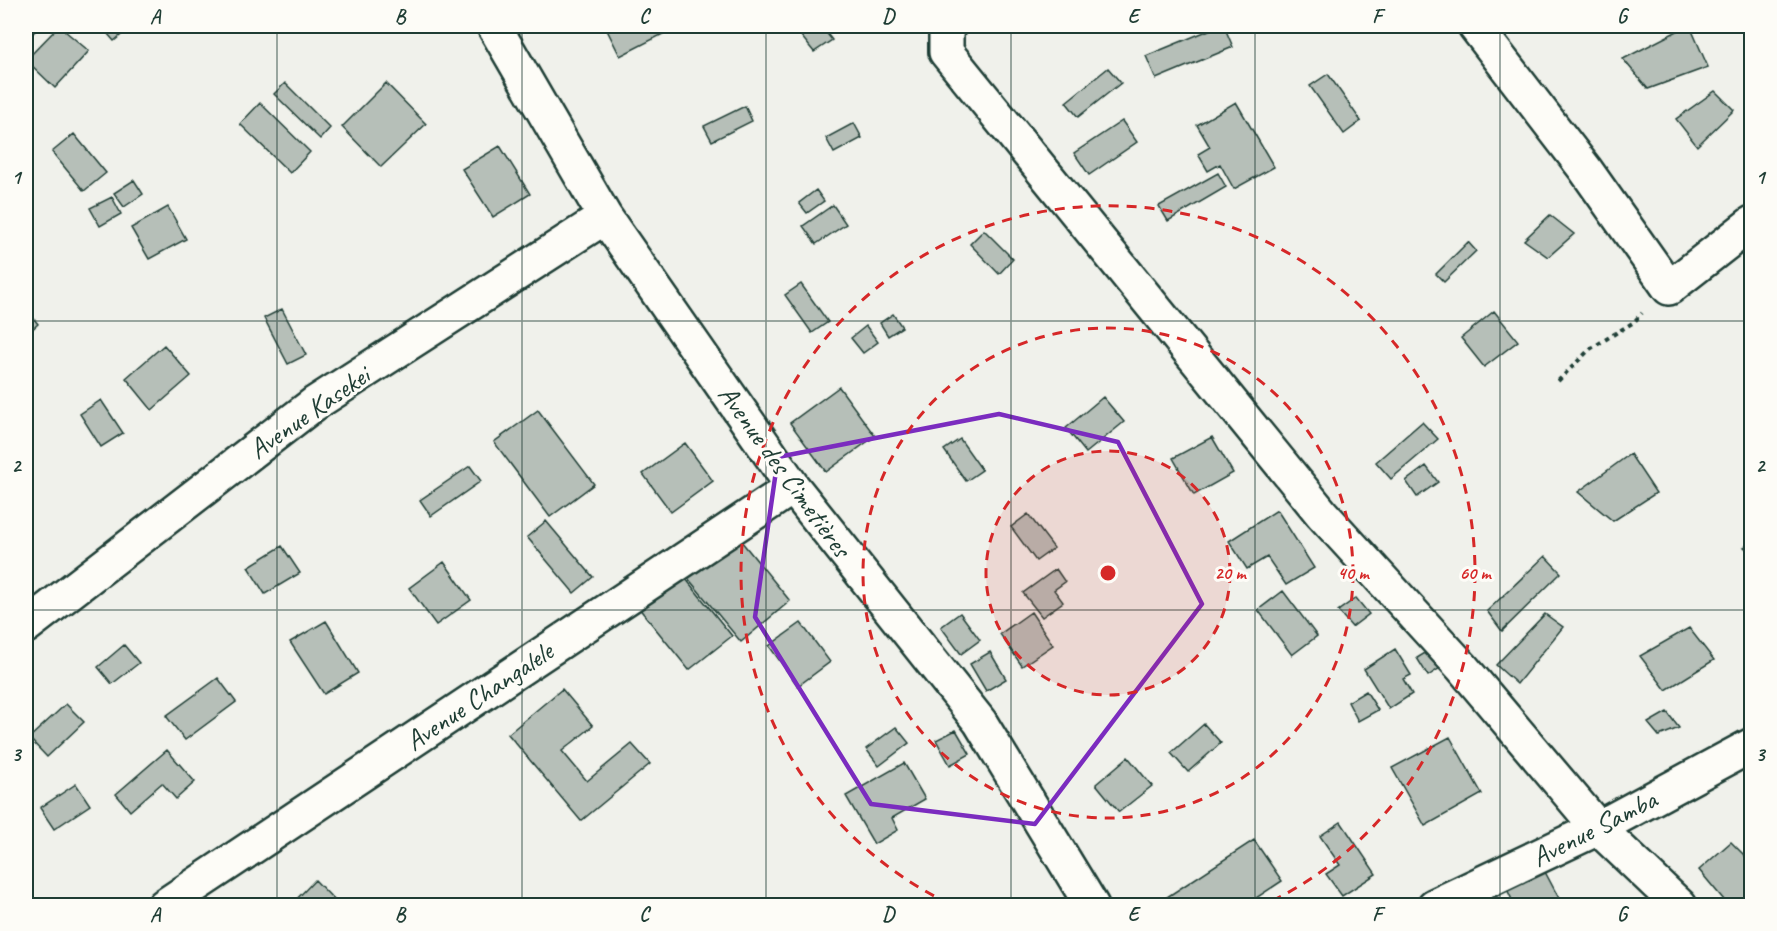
<svg xmlns="http://www.w3.org/2000/svg" width="1777" height="931" font-family="Caveat,sans-serif">
  <style>
    .building { fill: #b6bfb8; stroke: #1f3d34; stroke-width: 1.5 }
    .lines { fill: none; stroke-linecap: round; stroke-linejoin: round }
    .minor-casing { stroke: #1f3d34; stroke-width: 38 }
    .tertiary-casing { stroke: #1f3d34; stroke-width: 38 }
    .path { stroke: #1f3d34; stroke-width: 4; stroke-dasharray: 4.5 4.5; stroke-linecap: butt }
    .minor { stroke: #fdfcf7; stroke-width: 33 }
    .tertiary { stroke: #fdfcf7; stroke-width: 33 }
    .marked { fill: none; stroke: #7b2cbf; stroke-width: 4.5; stroke-linejoin: round }
    .grid { fill: none; stroke: #1f3d34; stroke-width: 1.5; stroke-opacity: 0.55 }
    .ring { fill: none; stroke: #d62828; stroke-width: 3; stroke-dasharray: 10 8 }
    .labels { text-anchor: middle; dominant-baseline: central; stroke-width: 6; stroke-linejoin: round; paint-order: stroke }
    .street-label { font-size: 28px; fill: #1f3d34; stroke: #fdfcf7 }
    .centre { fill: #d62828; stroke: #fdfcf7; stroke-width: 3 }
    .ring-label { font-size: 18px; text-anchor: middle; font-weight: bold; fill: #d62828; stroke: #fdfcf7; stroke-width: 6; stroke-linejoin: round; paint-order: stroke }
    .neatline { fill: none; stroke: #1f3d34; stroke-width: 2 }
    .grid-label { font-size: 20px; text-anchor: middle; font-weight: bold; fill: #1f3d34 }
  </style>
  <rect width="100%" height="100%" fill="#f0f1eb"/>
  <filter id="ink" filterUnits="userSpaceOnUse"><feTurbulence type="fractalNoise" baseFrequency=".0167" numOctaves="2"/><feDisplacementMap in="SourceGraphic" scale="12" xChannelSelector="R" yChannelSelector="G"/><feConvolveMatrix kernelMatrix="1 2 1 2 8 2 1 2 1" color-interpolation-filters="sRGB"/></filter>
  <g filter="url(#ink)">
    <!-- building -->
    <path class="building" d="M 26,26 L 40,26 L 26,40 Z
      M 59,26 L 89,51 L 55,88 L 26,60 Z
      M 101,26 L 132,26 L 114,41 Z
      M 605,26 L 659,26 L 663,34 L 620,56 Z
      M 793,26 L 821,26 L 832,40 L 814,52 Z
      M 1219,26 L 1224,26 L 1233,47 L 1156,79 L 1146,56 Z
      M 1687,26 L 1690,26 L 1708,67 L 1648,89 L 1623,59 Z
      M 1108,68 L 1121,83 L 1078,117 L 1066,102 Z
      M 1328,74 L 1361,121 L 1344,134 L 1310,86 Z
      M 285,83 L 330,128 L 320,139 L 274,94 Z
      M 386,83 L 426,124 L 381,167 L 342,127 Z
      M 1715,91 L 1734,110 L 1697,146 L 1676,119 Z
      M 1236,102 L 1274,167 L 1234,189 L 1220,164 L 1208,171 L 1198,154 L 1210,147 L 1197,125 Z
      M 260,103 L 310,152 L 290,173 L 240,124 Z
      M 745,106 L 752,121 L 712,141 L 704,126 Z
      M 1122,121 L 1137,142 L 1089,175 L 1074,153 Z
      M 854,123 L 862,138 L 834,153 L 826,138 Z
      M 74,134 L 106,173 L 84,191 L 52,152 Z
      M 500,146 L 530,194 L 493,217 L 462,169 Z
      M 1218,173 L 1226,187 L 1168,221 L 1159,206 Z
      M 134,180 L 143,194 L 124,207 L 114,193 Z
      M 816,190 L 824,201 L 807,213 L 799,203 Z
      M 112,197 L 121,214 L 100,226 L 90,208 Z
      M 833,205 L 846,224 L 816,244 L 803,226 Z
      M 168,207 L 186,239 L 149,259 L 131,228 Z
      M 1550,215 L 1574,234 L 1548,257 L 1524,240 Z
      M 984,230 L 1013,259 L 999,274 L 970,244 Z
      M 1468,242 L 1476,251 L 1444,282 L 1436,274 Z
      M 801,284 L 828,322 L 812,333 L 785,295 Z
      M 26,309 L 38,324 L 26,335 Z
      M 282,309 L 306,355 L 288,364 L 264,318 Z
      M 1494,311 L 1518,341 L 1484,367 L 1461,338 Z
      M 893,314 L 902,327 L 888,336 L 880,323 Z
      M 866,326 L 878,342 L 863,353 L 851,338 Z
      M 164,345 L 191,376 L 152,410 L 126,378 Z
      M 839,387 L 875,436 L 826,472 L 790,423 Z
      M 1103,397 L 1124,422 L 1086,453 L 1066,428 Z
      M 101,400 L 123,433 L 101,447 L 80,414 Z
      M 538,410 L 594,484 L 550,517 L 494,442 Z
      M 1422,422 L 1438,439 L 1391,479 L 1376,462 Z
      M 1212,437 L 1233,473 L 1194,495 L 1173,458 Z
      M 960,439 L 982,470 L 966,481 L 944,450 Z
      M 685,443 L 713,481 L 671,512 L 643,474 Z
      M 1630,454 L 1656,493 L 1613,521 L 1578,492 Z
      M 470,466 L 481,481 L 431,516 L 420,500 Z
      M 1426,466 L 1438,482 L 1417,497 L 1406,481 Z
      M 1277,510 L 1314,568 L 1286,585 L 1267,557 L 1247,569 L 1229,541 Z
      M 1028,514 L 1054,548 L 1036,561 L 1011,527 Z
      M 546,521 L 593,577 L 574,593 L 527,537 Z
      M 732,530 L 790,601 L 741,642 L 682,571 Z
      M 1752,543 L 1752,554 L 1744,547 Z
      M 282,546 L 300,573 L 265,594 L 248,567 Z
      M 1545,556 L 1561,573 L 1502,631 L 1487,611 Z
      M 444,562 L 471,600 L 436,625 L 409,588 Z
      M 677,568 L 732,636 L 689,670 L 634,602 Z
      M 1056,569 L 1065,582 L 1054,590 L 1063,602 L 1042,617 L 1023,593 Z
      M 1283,591 L 1317,636 L 1292,655 L 1258,610 Z
      M 1356,598 L 1369,614 L 1352,627 L 1338,611 Z
      M 1031,612 L 1053,645 L 1022,666 L 1000,634 Z
      M 960,613 L 980,640 L 961,654 L 941,627 Z
      M 1545,614 L 1563,627 L 1517,684 L 1496,665 Z
      M 326,621 L 358,673 L 324,694 L 290,642 Z
      M 801,623 L 830,662 L 798,686 L 769,646 Z
      M 1689,628 L 1714,660 L 1666,690 L 1640,656 Z
      M 124,645 L 139,663 L 112,684 L 98,667 Z
      M 1438,645 L 1449,662 L 1428,676 L 1417,658 Z
      M 1395,649 L 1411,675 L 1403,679 L 1412,694 L 1389,709 L 1364,669 Z
      M 990,652 L 1006,679 L 986,691 L 970,664 Z
      M 218,678 L 236,702 L 185,740 L 166,716 Z
      M 562,689 L 593,726 L 562,751 L 587,781 L 632,744 L 650,764 L 581,821 L 508,734 Z
      M 1366,691 L 1378,710 L 1358,721 L 1348,702 Z
      M 66,704 L 84,722 L 47,757 L 29,738 Z
      M 1667,712 L 1679,728 L 1659,736 L 1648,723 Z
      M 1204,724 L 1221,743 L 1188,772 L 1171,753 Z
      M 896,727 L 909,743 L 879,766 L 866,749 Z
      M 956,730 L 970,754 L 950,765 L 936,740 Z
      M 1450,737 L 1482,794 L 1425,826 L 1392,768 Z
      M 167,750 L 195,782 L 176,799 L 162,783 L 130,811 L 116,794 Z
      M 1128,757 L 1152,786 L 1119,812 L 1096,784 Z
      M 904,763 L 925,799 L 892,818 L 898,830 L 874,844 L 846,796 Z
      M 76,784 L 90,805 L 54,829 L 40,808 Z
      M 1341,822 L 1376,874 L 1342,896 L 1326,874 L 1340,865 L 1320,836 Z
      M 1254,840 L 1282,881 L 1244,906 L 1173,906 L 1167,897 Z
      M 1731,842 L 1752,863 L 1752,904 L 1749,906 L 1729,906 L 1699,870 Z
      M 1544,870 L 1563,906 L 1515,906 L 1506,887 Z
      M 315,880 L 340,906 L 290,906 Z"/>
    <g class="lines">
      <!-- minor casing -->
      <g class="minor-casing">
        <path id="minor" d="M 494,26 L 605,217 L 793,487 L 980,722 L 1092,906
          M 949,26 L 946,31 L 946,52 L 1322,514 L 1462,667 L 1598,828 L 1680,906
          M 1475,26 L 1585,169 L 1669,288 L 1752,223
          M 26,626 L 314,404 L 605,217
          M 164,906 L 793,487"/>
      </g>
      <!-- tertiary casing -->
      <g class="tertiary-casing">
        <path id="tertiary" d="M 1434,906 L 1598,828 L 1752,745"/>
      </g>
      <!-- path -->
      <path class="path" d="M 1558,381 L 1590,349 L 1634,322 L 1642,313"/>
      <!-- minor -->
      <use href="#minor" class="minor"/>
      <!-- tertiary -->
      <use href="#tertiary" class="tertiary"/>
    </g>
  </g>
  <!-- marked area -->
  <path class="marked" d="M 999,414 L 1118,442 L 1202,604 L 1035,824 L 871,804 L 755,617 L 778,457 Z"/>
  <!-- grid -->
  <path class="grid" d="M 277,26 L 277,906M 522,26 L 522,906M 766,26 L 766,906M 1011,26 L 1011,906M 1255,26 L 1255,906M 1500,26 L 1500,906M 26,321 L 1752,321M 26,610 L 1752,610"/>
  <!-- distance rings -->
  <circle cx="1108" cy="573" r="122" fill="#d62828" fill-opacity=".12"/>
  <g class="ring">
    <circle cx="1108" cy="573" r="122"/>
    <circle cx="1108" cy="573" r="245"/>
    <path d="M950 904A367 367 0 1 1 1266 904"/>
  </g>
  <g class="labels">
    <!-- street labels -->
    <g class="street-label">
      <text transform="translate(309 412) rotate(-35)">Avenue Kasekei</text>
      <text transform="translate(785 471) rotate(54)">Avenue des Cimetières</text>
      <text transform="translate(479 696) rotate(-34)">Avenue Changalele</text>
      <text transform="translate(1594 828) rotate(-27)">Avenue Samba</text>
    </g>
  </g>
  <circle cx="1108" cy="573" r="9" class="centre"/>
  <g class="ring-label">
    <text x="1230" y="579">20 m</text>
    <text x="1353" y="579">40 m</text>
    <text x="1475" y="579">60 m</text>
  </g>
  <!-- margin -->
  <rect width="1777" height="931" fill="none" stroke="#fdfcf7" stroke-width="66"/>
  <rect x="33" y="33" width="1711" height="865" class="neatline"/>
  <g class="grid-label">
    <text x="155" y="23">A</text>
    <text x="400" y="23">B</text>
    <text x="644" y="23">C</text>
    <text x="888" y="23">D</text>
    <text x="1133" y="23">E</text>
    <text x="1377" y="23">F</text>
    <text x="1622" y="23">G</text>
    <text x="16" y="184">1</text>
    <text x="1760" y="184">1</text>
    <text x="16" y="472">2</text>
    <text x="1760" y="472">2</text>
    <text x="16" y="761">3</text>
    <text x="1760" y="761">3</text>
    <text x="155" y="921">A</text>
    <text x="400" y="921">B</text>
    <text x="644" y="921">C</text>
    <text x="888" y="921">D</text>
    <text x="1133" y="921">E</text>
    <text x="1377" y="921">F</text>
    <text x="1622" y="921">G</text>
  </g>
</svg>
